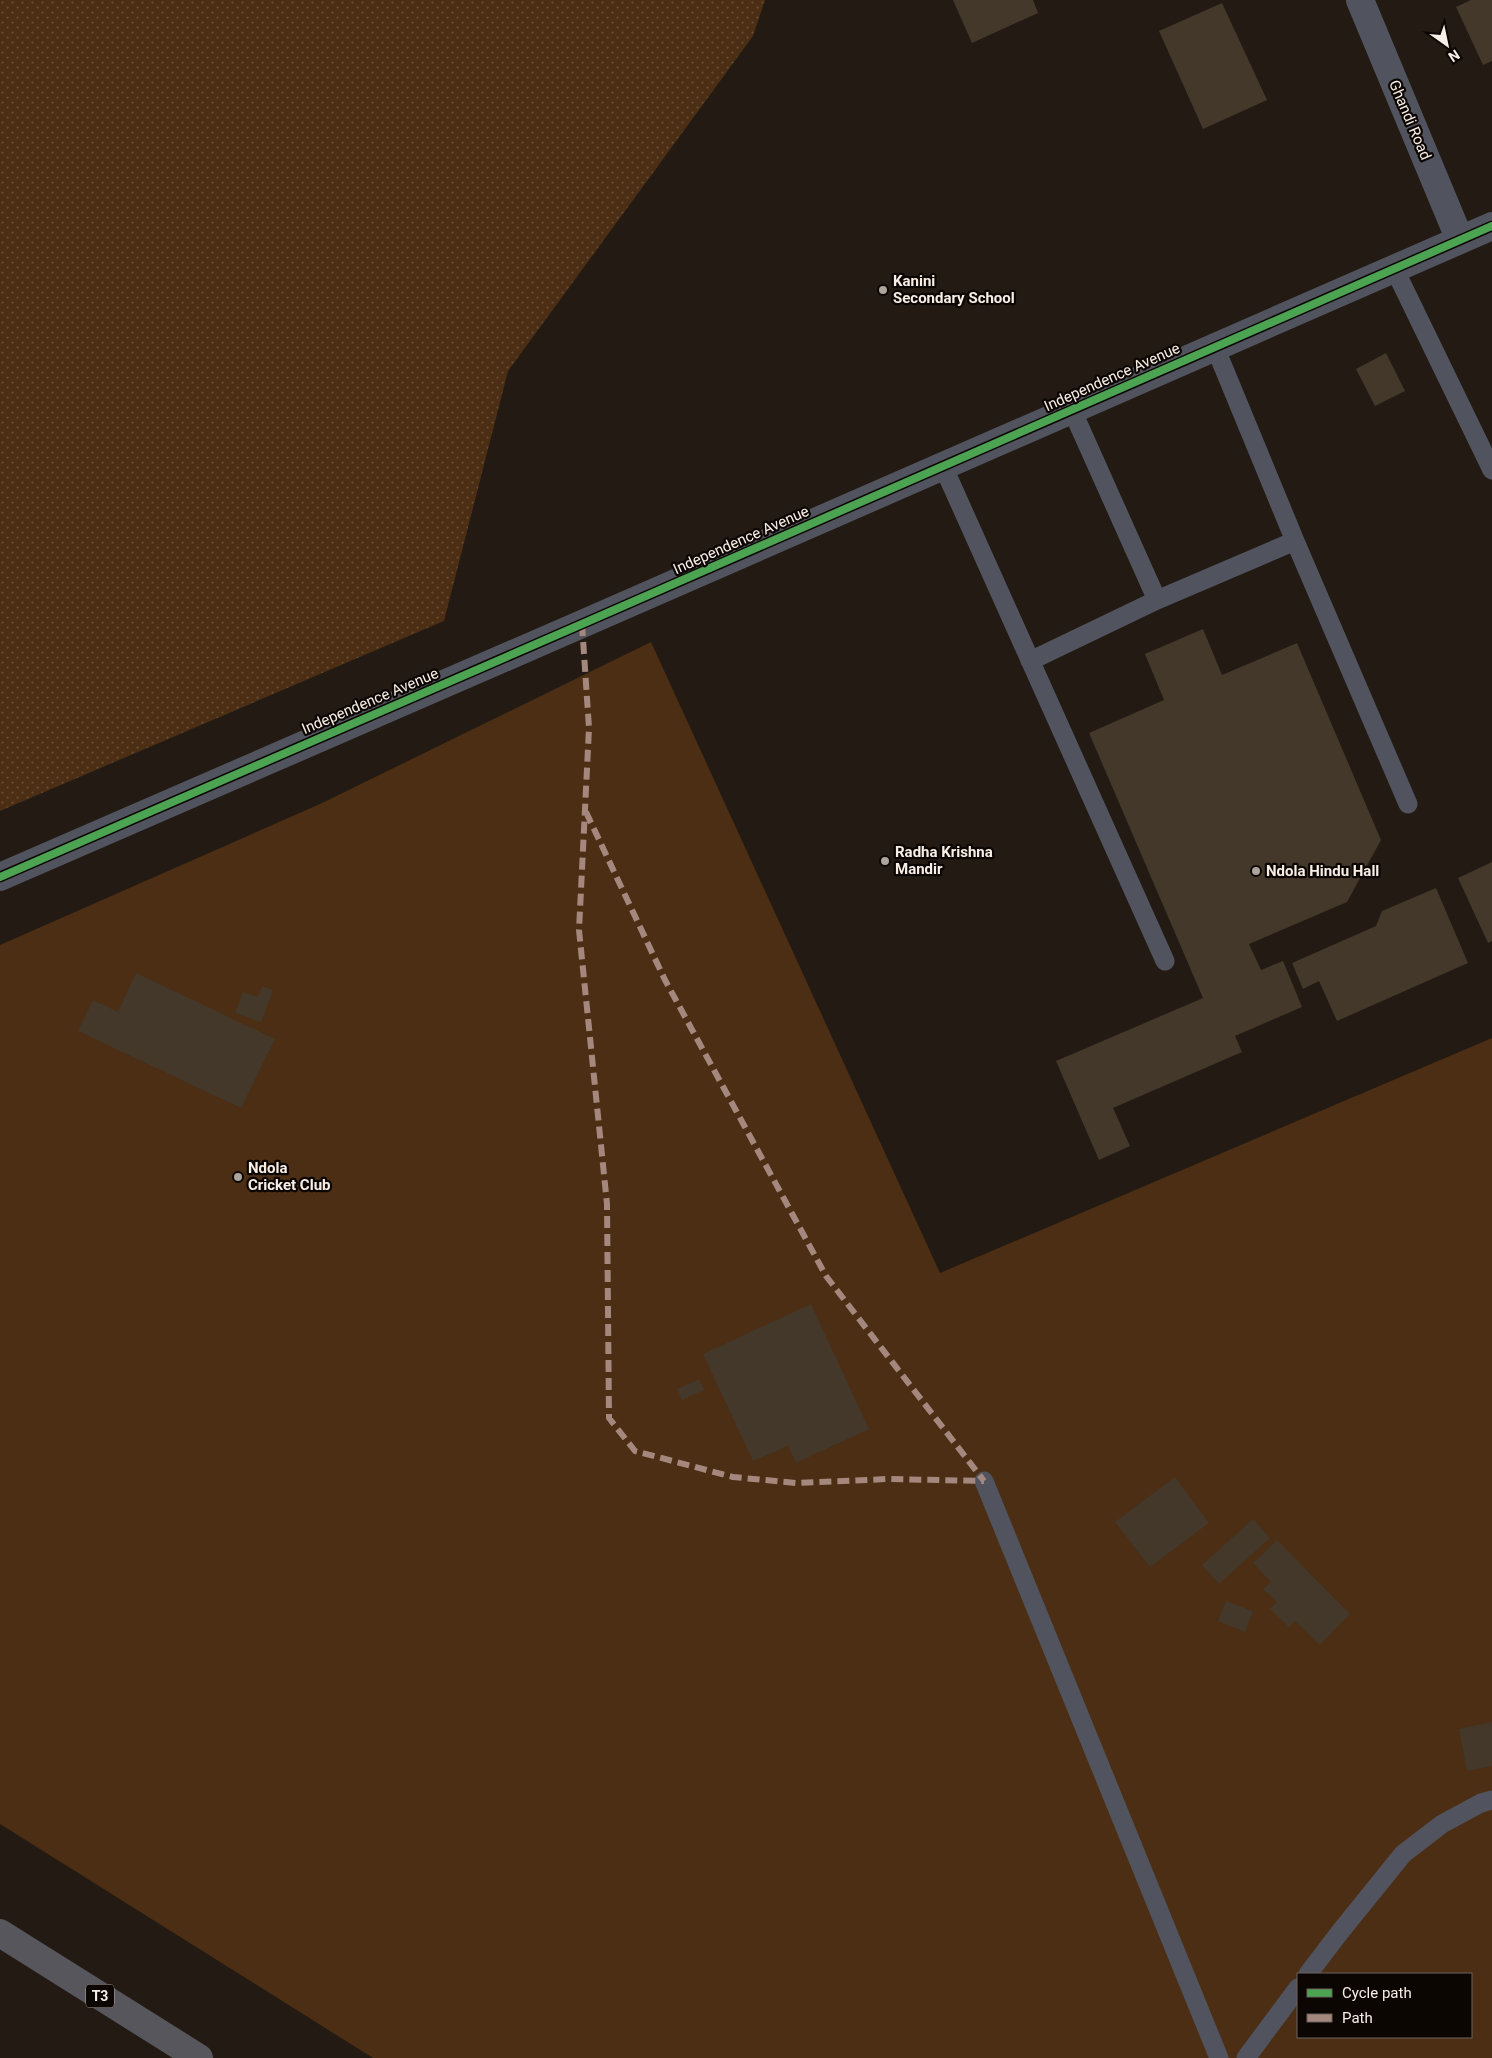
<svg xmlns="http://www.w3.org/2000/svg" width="1492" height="2058" font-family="Roboto,sans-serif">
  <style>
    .grass { fill: url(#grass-dots) }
    .pitch { fill: #4b2e13; fill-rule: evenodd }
    .building { fill: #44382a }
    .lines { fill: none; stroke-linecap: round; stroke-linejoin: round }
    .service { stroke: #51545e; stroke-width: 19 }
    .minor { stroke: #51545e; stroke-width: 28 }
    .trunk { stroke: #56565c; stroke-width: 28 }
    .quiet { stroke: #a5887d; stroke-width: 6; stroke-dasharray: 12 6; stroke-linecap: butt }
    .cycleway-casing { stroke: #0c0603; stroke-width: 11 }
    .cycleway { stroke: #4ca352; stroke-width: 8 }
    .poi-dot { fill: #ada49c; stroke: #0c0603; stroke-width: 2 }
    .labels { text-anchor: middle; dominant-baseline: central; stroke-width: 4.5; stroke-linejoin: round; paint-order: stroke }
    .shield { fill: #0c0603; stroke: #b1a8a2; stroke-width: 1 }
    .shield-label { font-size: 14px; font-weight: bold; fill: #f8eee6 }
    .street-label { font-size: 15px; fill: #f8eee6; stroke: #0c0603 }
    .poi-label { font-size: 15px; font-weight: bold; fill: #f8eee6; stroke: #0c0603; text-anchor: start }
  </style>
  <defs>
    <pattern id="grass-dots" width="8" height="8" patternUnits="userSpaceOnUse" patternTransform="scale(1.25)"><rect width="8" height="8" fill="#4b2e13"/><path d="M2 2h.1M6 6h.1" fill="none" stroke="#664d35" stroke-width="1.8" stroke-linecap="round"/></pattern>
  </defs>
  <rect width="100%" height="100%" fill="#221a13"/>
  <!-- grass -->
  <path class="grass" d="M 0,0 L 765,0 L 753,36 L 508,371 L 444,621 L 0,811 Z"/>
  <!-- pitch -->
  <path class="pitch" d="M 651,642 L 940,1273 L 1492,1038 L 1492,2058 L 373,2058 L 0,1824 L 0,945 L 320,804 ZM 1298,1974 L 1471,1974 L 1471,2037 L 1298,2037 Z"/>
  <!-- building -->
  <path class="building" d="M 953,0 L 1033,0 L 1038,13 L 972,43 Z
    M 1471,0 L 1492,0 L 1492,61 L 1483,65 L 1456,7 Z
    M 1222,3 L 1267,100 L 1203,129 L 1159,31 Z
    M 1386,353 L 1405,391 L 1375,406 L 1356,369 Z
    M 1203,629 L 1222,675 L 1297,643 L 1381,840 L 1347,902 L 1249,944 L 1261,970 L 1283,961 L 1302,1007 L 1235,1036 L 1242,1052 L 1113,1108 L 1130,1146 L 1099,1160 L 1056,1061 L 1203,998 L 1089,733 L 1164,700 L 1145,654 Z
    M 1492,862 L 1492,941 L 1488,943 L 1458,878 Z
    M 1436,888 L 1468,963 L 1337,1021 L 1319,981 L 1303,989 L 1292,963 L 1376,926 L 1382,911 Z
    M 136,973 L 275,1039 L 241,1108 L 78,1031 L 93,1000 L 118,1012 Z
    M 262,986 L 273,990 L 261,1022 L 235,1013 L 243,992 L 258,997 Z
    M 811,1304 L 869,1429 L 796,1463 L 788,1446 L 753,1461 L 703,1354 Z
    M 699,1379 L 704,1390 L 682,1400 L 677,1389 Z
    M 1175,1477 L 1209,1523 L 1150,1567 L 1115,1522 Z
    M 1253,1519 L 1270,1538 L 1219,1584 L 1202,1565 Z
    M 1277,1540 L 1350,1614 L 1320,1645 L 1295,1621 L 1289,1627 L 1270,1609 L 1277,1602 L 1263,1589 L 1271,1582 L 1253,1563 Z
    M 1226,1601 L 1253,1611 L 1245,1632 L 1218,1621 Z
    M 1492,1722 L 1492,1766 L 1467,1771 L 1459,1729 Z"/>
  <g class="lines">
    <!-- service -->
    <path class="service" d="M 1394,268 L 1492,470
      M 1215,347 L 1295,541 L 1408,804
      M 943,466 L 1165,961
      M 1157,600 L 1295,541
      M 1030,661 L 1157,600 L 1072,410
      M 984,1481 L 1219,2058
      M 1308,1974 L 1340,1932 L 1403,1854 L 1442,1824 L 1481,1803 L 1492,1800
      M 1246,2058 L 1298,1988"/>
    <!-- minor -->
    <path class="minor" d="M 1360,0 L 1460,240
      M 0,877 L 582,624 L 1492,226"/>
    <!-- trunk -->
    <path class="trunk" d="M 0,1933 L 199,2058"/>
    <!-- quiet -->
    <path class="quiet" d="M 582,624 L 589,728 L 579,930 L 607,1204 L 609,1418 L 635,1451 L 733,1477 L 796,1483 L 888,1479 L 984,1481
      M 586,812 L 665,980 L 826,1276 L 984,1481"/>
    <!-- cycleway casing -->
    <g class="cycleway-casing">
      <path id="cycleway" d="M 0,877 L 582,624 L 1492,226"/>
    </g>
    <!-- cycleway -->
    <use href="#cycleway" class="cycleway"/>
  </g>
  <!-- markers -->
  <g class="poi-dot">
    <circle cx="883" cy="290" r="5"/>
    <circle cx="885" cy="861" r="5"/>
    <circle cx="1256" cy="871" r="5"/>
    <circle cx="238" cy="1177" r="5"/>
  </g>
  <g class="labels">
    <!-- shield labels -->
    <rect class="shield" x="86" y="1984.5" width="28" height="23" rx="4"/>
    <g class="shield-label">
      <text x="100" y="1996">T3</text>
    </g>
    <!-- street labels -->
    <g class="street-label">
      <text transform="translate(1410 120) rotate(67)">Ghandi Road</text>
      <text transform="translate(1112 377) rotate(-24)">Independence Avenue</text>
      <text transform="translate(741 540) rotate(-24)">Independence Avenue</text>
      <text transform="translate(370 701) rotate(-23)">Independence Avenue</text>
    </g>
    <!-- poi labels -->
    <g class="poi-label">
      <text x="893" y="281">Kanini<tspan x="893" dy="17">Secondary School</tspan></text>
      <text x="895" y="852">Radha Krishna<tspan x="895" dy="17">Mandir</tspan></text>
      <text x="1266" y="871">Ndola Hindu Hall</text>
      <text x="248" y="1168">Ndola<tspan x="248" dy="17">Cricket Club</tspan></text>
    </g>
  </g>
  <!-- legend -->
  <rect x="1297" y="1973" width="175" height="65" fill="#0c0603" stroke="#6a635e"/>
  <rect x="1307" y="1989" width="25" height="8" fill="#4ca352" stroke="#6a635e"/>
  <text x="1342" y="1998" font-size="15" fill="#f8eee6">Cycle path</text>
  <rect x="1307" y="2014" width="25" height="8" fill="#a5887d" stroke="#6a635e"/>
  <text x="1342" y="2023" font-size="15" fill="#f8eee6">Path</text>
  <!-- north arrow -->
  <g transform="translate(1447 45) rotate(147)" stroke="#0c0603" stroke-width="4" paint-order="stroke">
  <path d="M0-4L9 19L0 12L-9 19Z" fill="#f8eee6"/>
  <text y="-8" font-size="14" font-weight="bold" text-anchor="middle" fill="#f8eee6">N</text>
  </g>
</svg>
